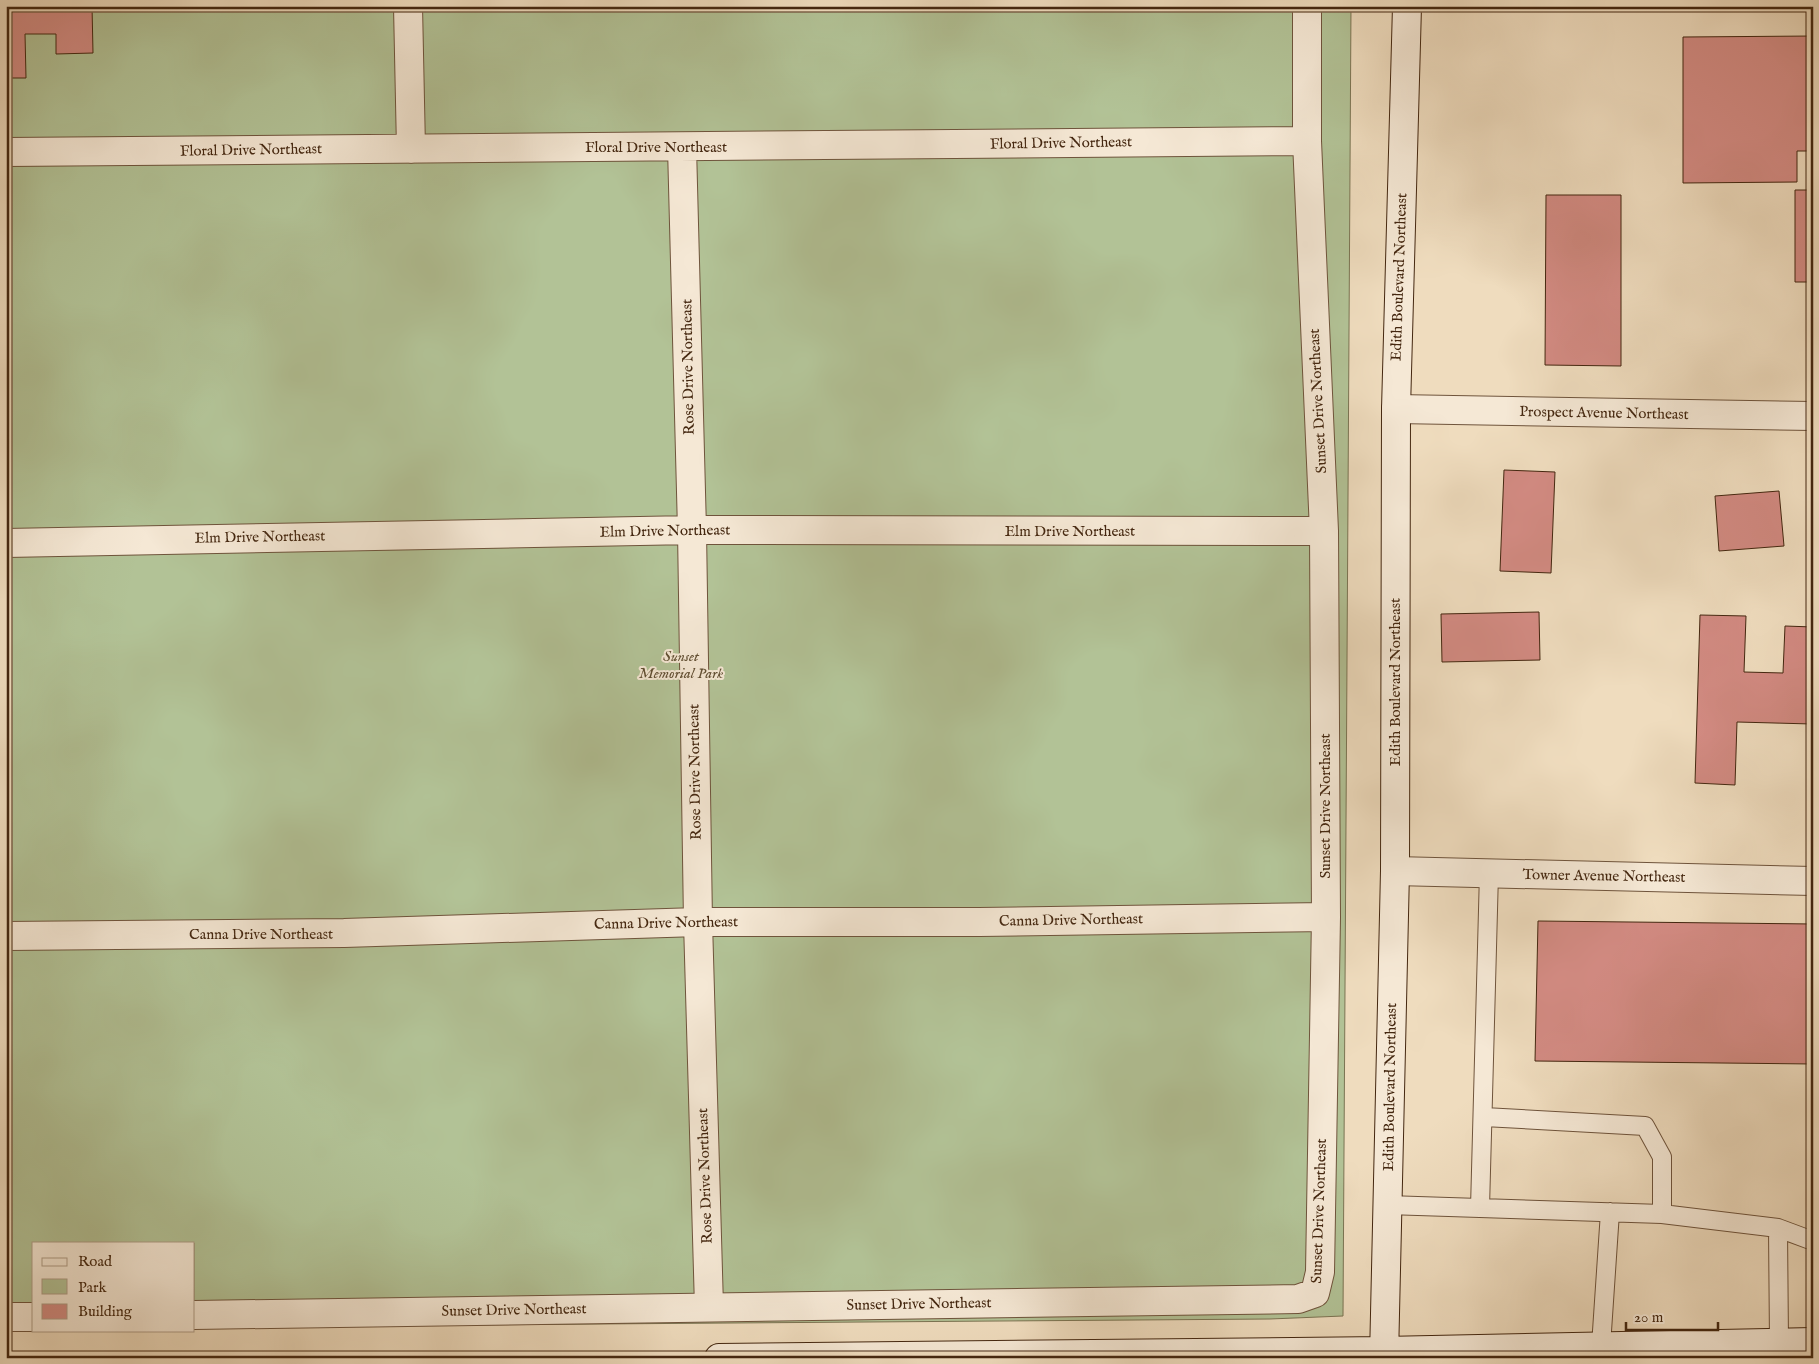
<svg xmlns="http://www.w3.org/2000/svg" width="1819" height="1364" font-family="'IM FELL English',serif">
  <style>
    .green { fill: #b2c296; stroke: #7b7453 }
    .building { fill: #d38b83; stroke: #442710 }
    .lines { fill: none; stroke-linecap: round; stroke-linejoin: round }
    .lane-casing { stroke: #6f543c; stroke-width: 20 }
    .street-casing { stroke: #6f543c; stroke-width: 30 }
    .secondary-casing { stroke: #442710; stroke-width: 30 }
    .lane { stroke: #f5e8d5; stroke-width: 18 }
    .street { stroke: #f5e8d5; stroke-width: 28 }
    .secondary { stroke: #f5e8d5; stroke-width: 28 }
    .labels { text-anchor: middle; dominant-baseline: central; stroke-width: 4; stroke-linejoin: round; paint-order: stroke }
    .street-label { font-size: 15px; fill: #442710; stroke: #f5e8d5 }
    .park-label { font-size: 15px; font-style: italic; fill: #604e32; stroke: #f5e8d5 }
  </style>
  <rect width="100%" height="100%" fill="#efdcbe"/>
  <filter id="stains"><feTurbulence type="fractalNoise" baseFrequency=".004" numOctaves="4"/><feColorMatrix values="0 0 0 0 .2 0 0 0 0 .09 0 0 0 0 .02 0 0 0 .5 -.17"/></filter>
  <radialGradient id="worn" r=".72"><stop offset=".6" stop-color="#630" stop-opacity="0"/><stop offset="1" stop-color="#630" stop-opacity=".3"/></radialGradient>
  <!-- green -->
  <path class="green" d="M 6,6 L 1351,6 L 1343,1316 L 1270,1319 L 194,1327 L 194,1243 L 34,1243 L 34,1328 L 6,1329 Z"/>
  <!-- building -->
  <path class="building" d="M 6,6 L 92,6 L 93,53 L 56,54 L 56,34 L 25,34 L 26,78 L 6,78 Z
    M 1813,36 L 1813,151 L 1797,151 L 1797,182 L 1683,183 L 1683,37 Z
    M 1795,190 L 1813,190 L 1813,282 L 1795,282 Z
    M 1546,195 L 1621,195 L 1621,366 L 1545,365 Z
    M 1504,470 L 1555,472 L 1551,573 L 1500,571 Z
    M 1779,491 L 1784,546 L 1719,551 L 1715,496 Z
    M 1539,612 L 1540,660 L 1442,662 L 1441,614 Z
    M 1700,615 L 1746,616 L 1744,672 L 1783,673 L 1785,626 L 1813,627 L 1813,787 L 1810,787 L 1812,724 L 1737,722 L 1735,785 L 1695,783 Z
    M 1538,921 L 1813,924 L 1813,1064 L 1535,1061 Z"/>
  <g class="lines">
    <!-- lane casing -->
    <g class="lane-casing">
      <path id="lane" d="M 1484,1117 L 1645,1126 L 1662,1157 L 1662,1214
        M 1387,1205 L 1662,1214 L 1778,1228 L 1813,1241
        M 1480,1208 L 1489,873
        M 1778,1228 L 1779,1342
        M 1601,1346 L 1610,1212"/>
    </g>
    <!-- street casing -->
    <g class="street-casing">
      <path id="street" d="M 408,6 L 411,149
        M 682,147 L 692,530 L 698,922 L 709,1307
        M 6,152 L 1307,141
        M 1396,409 L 1813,416
        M 6,543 L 692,530 L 1324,531
        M 1395,871 L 1813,881
        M 6,936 L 344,933 L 698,922 L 979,922 L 1326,917
        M 194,1315 L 1298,1299 L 1315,1293 L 1320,1272 L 1326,917 L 1324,531 L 1307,141 L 1307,6
        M 6,1317 L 34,1317"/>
    </g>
    <!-- secondary casing -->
    <g class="secondary-casing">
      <path id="secondary" d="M 719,1358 L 1384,1351 L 1813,1342
        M 1384,1358 L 1395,871 L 1396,409 L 1407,6"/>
    </g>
    <!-- lane -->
    <use href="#lane" class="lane"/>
    <!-- street -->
    <use href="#street" class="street"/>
    <!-- secondary -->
    <use href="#secondary" class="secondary"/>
  </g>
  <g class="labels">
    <!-- street labels -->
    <g class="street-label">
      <text transform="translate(1061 143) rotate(-1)">Floral Drive Northeast</text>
      <text x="656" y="147">Floral Drive Northeast</text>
      <text transform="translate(251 150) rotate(-1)">Floral Drive Northeast</text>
      <text transform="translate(1399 277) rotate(-88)">Edith Boulevard Northeast</text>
      <text transform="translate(688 367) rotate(-91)">Rose Drive Northeast</text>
      <text transform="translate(1318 401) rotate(-93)">Sunset Drive Northeast</text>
      <text transform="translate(1604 413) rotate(1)">Prospect Avenue Northeast</text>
      <text transform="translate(665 531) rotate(-1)">Elm Drive Northeast</text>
      <text x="1070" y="531">Elm Drive Northeast</text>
      <text transform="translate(260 537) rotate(-1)">Elm Drive Northeast</text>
      <text transform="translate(1395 682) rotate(-90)">Edith Boulevard Northeast</text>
      <text transform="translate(695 772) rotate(-91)">Rose Drive Northeast</text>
      <text transform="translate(1325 806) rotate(-90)">Sunset Drive Northeast</text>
      <text transform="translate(1604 876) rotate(1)">Towner Avenue Northeast</text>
      <text transform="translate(1071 920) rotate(-1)">Canna Drive Northeast</text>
      <text transform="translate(666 923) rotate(-1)">Canna Drive Northeast</text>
      <text x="261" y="934">Canna Drive Northeast</text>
      <text transform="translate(1390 1087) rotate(-89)">Edith Boulevard Northeast</text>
      <text transform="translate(705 1176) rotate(-92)">Rose Drive Northeast</text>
      <text transform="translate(1319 1211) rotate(-88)">Sunset Drive Northeast</text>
      <text transform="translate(919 1304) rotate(-1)">Sunset Drive Northeast</text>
      <text transform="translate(514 1310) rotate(-1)">Sunset Drive Northeast</text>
    </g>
    <!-- park labels -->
    <g class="park-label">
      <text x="681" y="656">Sunset<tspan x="681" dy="17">Memorial Park</tspan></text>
    </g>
  </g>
  <!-- margin -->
  <rect width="1819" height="1364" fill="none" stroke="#efdcbe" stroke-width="25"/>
  <rect x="8" y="8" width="1804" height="1349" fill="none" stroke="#442710" stroke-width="2.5"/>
  <rect x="12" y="12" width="1794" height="1339" fill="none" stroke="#442710"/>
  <!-- legend -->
  <rect x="32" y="1242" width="162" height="90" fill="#f5e8d5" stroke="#ae9b86"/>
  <rect x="42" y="1258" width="25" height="8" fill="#f5e8d5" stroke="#ae9b86"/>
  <text x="78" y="1266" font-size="15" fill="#442710">Road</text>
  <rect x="42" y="1279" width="25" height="15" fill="#b2c296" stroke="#ae9b86"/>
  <text x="78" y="1292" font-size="15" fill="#442710">Park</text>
  <rect x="42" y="1304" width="25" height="15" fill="#d38b83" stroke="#ae9b86"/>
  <text x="78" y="1316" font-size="15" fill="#442710">Building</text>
  <!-- scale -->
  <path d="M1626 1322v8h92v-8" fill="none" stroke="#442710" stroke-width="2.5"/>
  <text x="1634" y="1322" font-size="15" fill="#442710" stroke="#f5e8d5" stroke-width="4" paint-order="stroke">20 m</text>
  <rect width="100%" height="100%" filter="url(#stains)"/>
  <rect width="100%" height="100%" fill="url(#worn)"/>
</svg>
